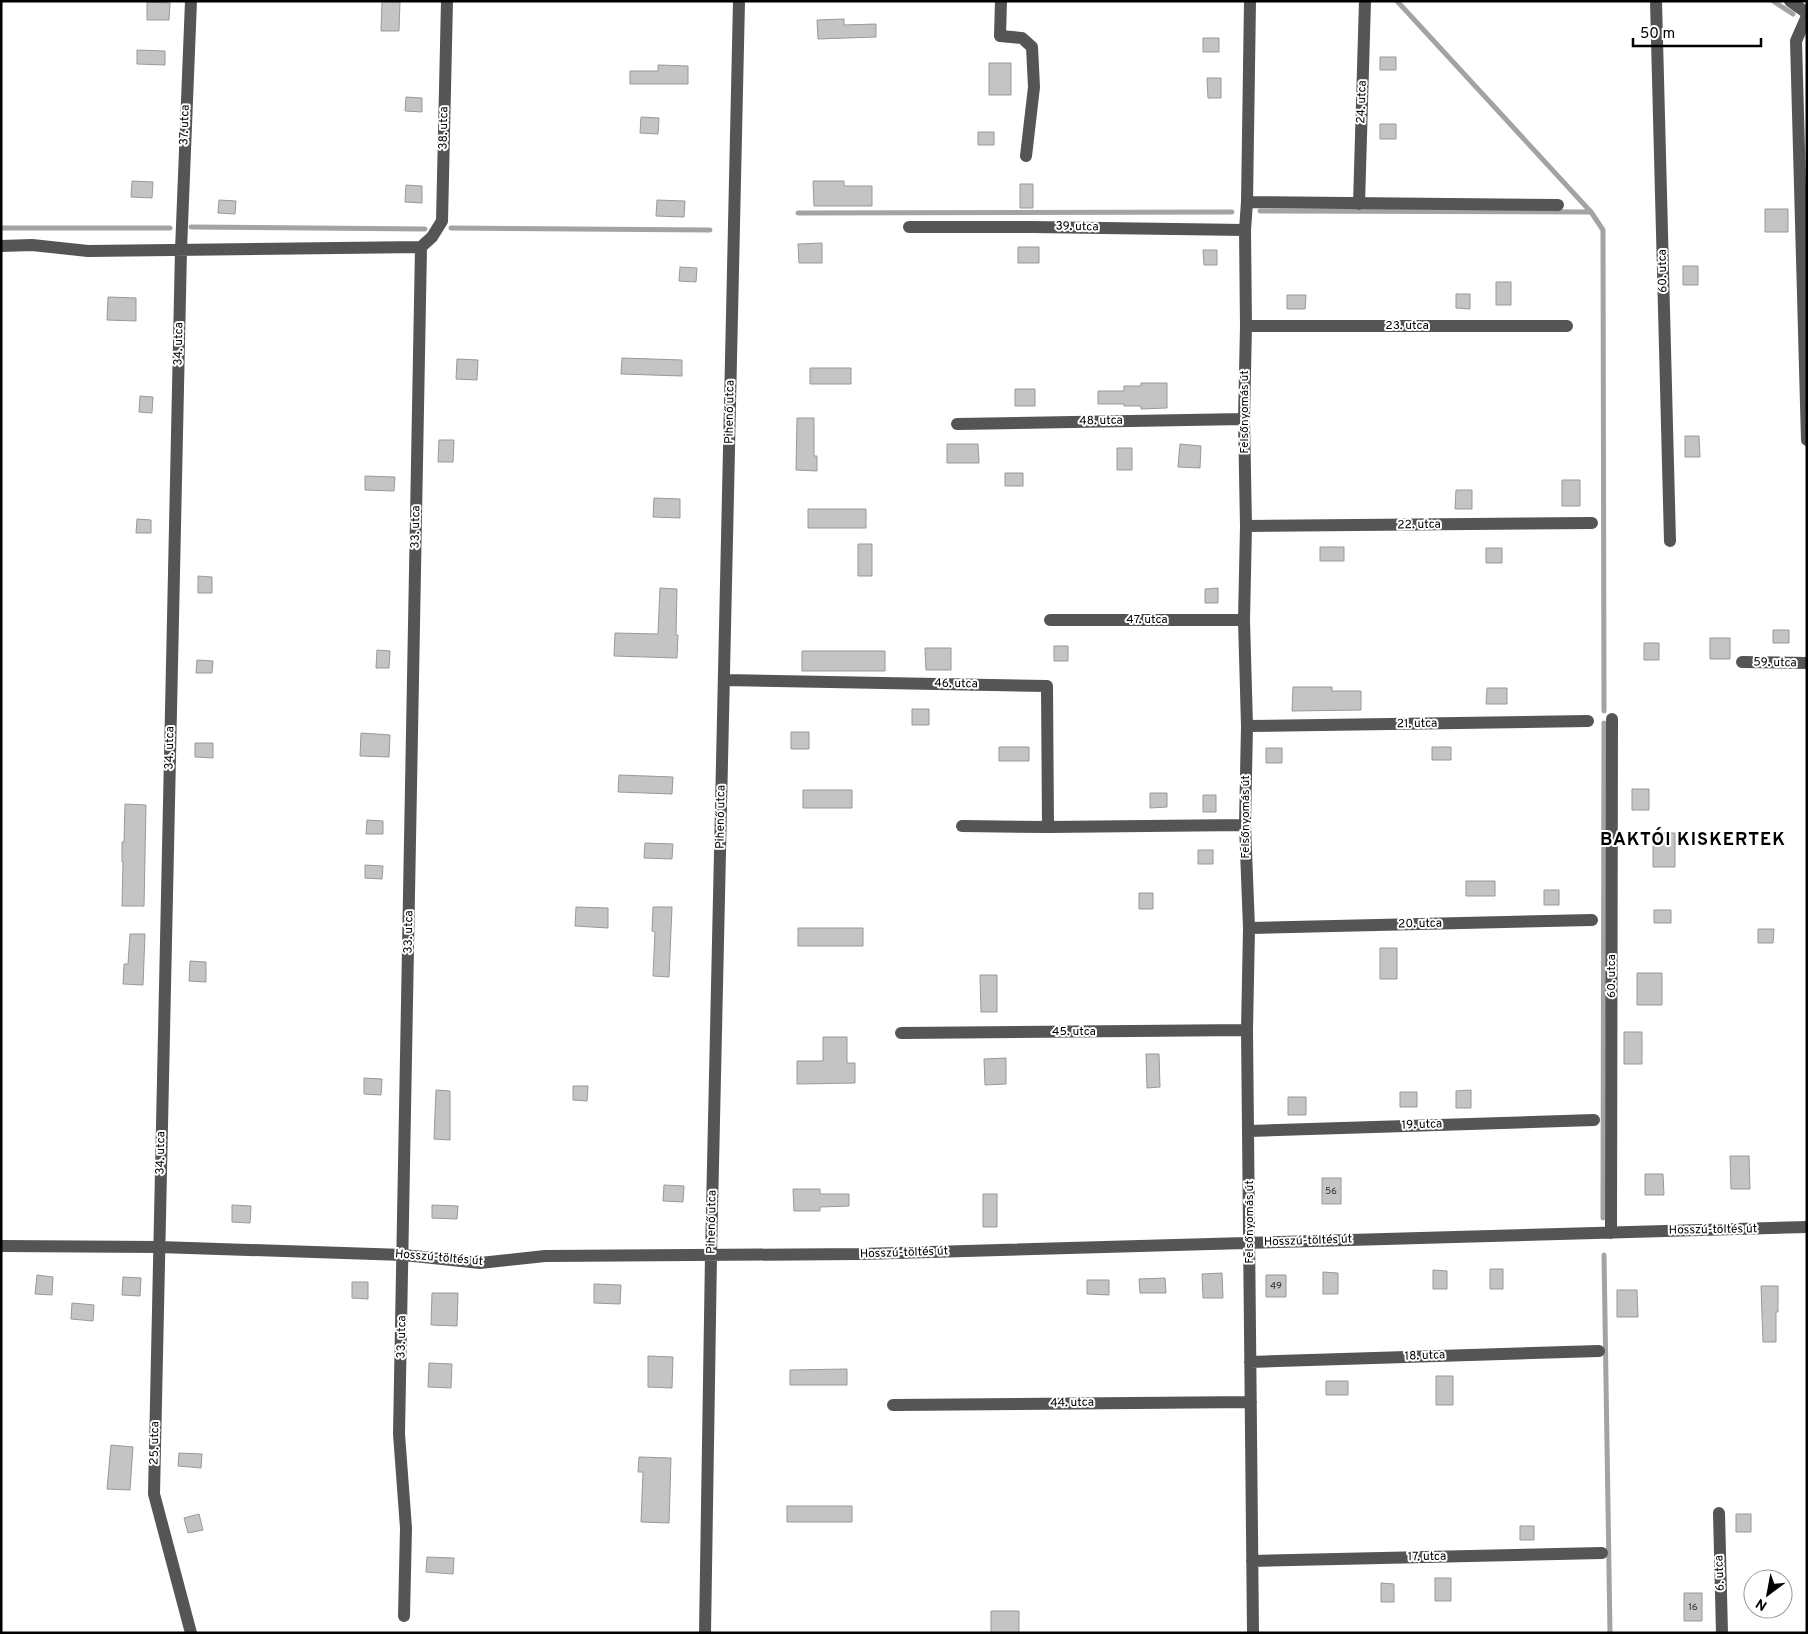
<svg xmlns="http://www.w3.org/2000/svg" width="1808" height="1634" font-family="Overpass,sans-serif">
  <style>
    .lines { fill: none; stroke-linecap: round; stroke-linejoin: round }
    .stream { stroke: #a3a3a3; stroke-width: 5 }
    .building { fill: #c4c4c4; stroke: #999 }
    .minor { stroke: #555; stroke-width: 12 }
    .labels { text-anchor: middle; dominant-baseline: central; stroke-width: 4; stroke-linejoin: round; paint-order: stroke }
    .number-label { font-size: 10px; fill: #313131 }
    .street-label { font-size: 12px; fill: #000; stroke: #fff }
    .district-label { font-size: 18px; font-weight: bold; letter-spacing: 1px; fill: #000; stroke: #fff }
  </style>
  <rect width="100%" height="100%" fill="#fff"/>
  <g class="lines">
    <!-- stream -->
    <path class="stream" d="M 1397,1 L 1591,212 L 1603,230 L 1604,711
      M 1773,1 L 1793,14
      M 1260,211 L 1591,212
      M 798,213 L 1232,212
      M 191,227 L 425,229
      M 1,228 L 170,228
      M 451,228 L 710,230
      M 1603,1218 L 1604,723
      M 1604,1255 L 1610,1633"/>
  </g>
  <!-- building -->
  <path class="building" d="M 382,1 L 400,1 L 399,31 L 381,31 Z
    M 147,2 L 170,3 L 169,20 L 147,20 Z
    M 844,19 L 844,25 L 876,24 L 876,37 L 818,39 L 817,20 Z
    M 1203,38 L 1219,38 L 1219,52 L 1203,52 Z
    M 137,50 L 165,51 L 165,65 L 137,64 Z
    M 1380,57 L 1396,57 L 1396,70 L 1380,70 Z
    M 989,63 L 1011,63 L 1011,95 L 989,95 Z
    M 658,65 L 688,66 L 688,84 L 630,84 L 630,71 L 658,71 Z
    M 1207,78 L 1221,78 L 1221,98 L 1208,98 Z
    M 406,97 L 422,98 L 422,112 L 405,111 Z
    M 641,117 L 659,118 L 658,134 L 640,133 Z
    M 1380,124 L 1396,124 L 1396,139 L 1380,139 Z
    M 978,132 L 994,132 L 994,145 L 978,145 Z
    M 132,181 L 153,182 L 152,198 L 131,197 Z
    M 813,181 L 844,181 L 844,186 L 872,186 L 872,206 L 814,206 Z
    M 1020,184 L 1033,184 L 1033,208 L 1020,208 Z
    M 406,185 L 422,186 L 422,203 L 405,202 Z
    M 219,200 L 236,201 L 235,214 L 218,213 Z
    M 657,200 L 685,201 L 684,217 L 656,216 Z
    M 1765,209 L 1788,209 L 1788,232 L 1765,232 Z
    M 822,243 L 822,263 L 799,263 L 798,244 Z
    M 1018,247 L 1039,247 L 1039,263 L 1018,263 Z
    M 1203,250 L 1217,250 L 1217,265 L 1204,265 Z
    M 1683,266 L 1698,266 L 1698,285 L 1683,285 Z
    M 680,267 L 697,268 L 696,282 L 679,281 Z
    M 1496,282 L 1511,282 L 1511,305 L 1496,305 Z
    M 1456,294 L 1470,294 L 1470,309 L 1456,308 Z
    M 1287,295 L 1306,295 L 1305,309 L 1287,309 Z
    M 108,297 L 136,298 L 136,321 L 107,320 Z
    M 622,358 L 682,360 L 682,376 L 621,374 Z
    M 457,359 L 478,360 L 477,380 L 456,379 Z
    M 810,368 L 851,368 L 851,384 L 810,384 Z
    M 1141,383 L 1167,383 L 1167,408 L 1141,409 L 1141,406 L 1124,406 L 1124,404 L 1098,404 L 1098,391 L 1124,391 L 1124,386 L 1141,386 Z
    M 1015,389 L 1035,389 L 1035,406 L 1015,406 Z
    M 140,396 L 153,397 L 152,413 L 139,412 Z
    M 797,418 L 814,418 L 814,456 L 817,456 L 817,471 L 796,470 Z
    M 1685,436 L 1699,436 L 1700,457 L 1685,457 Z
    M 439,440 L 454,440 L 453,462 L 438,462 Z
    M 947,444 L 978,444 L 979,463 L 947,463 Z
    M 1180,444 L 1201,446 L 1200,468 L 1178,467 Z
    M 1117,448 L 1132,448 L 1132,470 L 1117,470 Z
    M 1005,473 L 1023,473 L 1023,486 L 1005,486 Z
    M 365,476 L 395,477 L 394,491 L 365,490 Z
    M 1562,480 L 1580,480 L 1580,506 L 1562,506 Z
    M 1456,490 L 1472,490 L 1472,509 L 1455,509 Z
    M 654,498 L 680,499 L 680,518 L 653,517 Z
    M 808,509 L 866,509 L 866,528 L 808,528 Z
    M 137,519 L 151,520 L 151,533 L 136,533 Z
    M 858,544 L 872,544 L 872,576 L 858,576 Z
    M 1320,547 L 1344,547 L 1344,561 L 1320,561 Z
    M 1486,548 L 1502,548 L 1502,563 L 1486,563 Z
    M 198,576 L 212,577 L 212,593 L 198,593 Z
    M 660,588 L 677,589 L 676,635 L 678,635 L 677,658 L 614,656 L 615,633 L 658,634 Z
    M 1218,588 L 1218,603 L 1205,603 L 1205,589 Z
    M 1773,630 L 1789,630 L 1789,643 L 1773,643 Z
    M 1710,638 L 1730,638 L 1730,659 L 1710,659 Z
    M 1644,643 L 1659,643 L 1659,660 L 1644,660 Z
    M 1054,646 L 1068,646 L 1068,661 L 1054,661 Z
    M 925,648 L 951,648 L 951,670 L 926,670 Z
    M 377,650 L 390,651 L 389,668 L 376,668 Z
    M 802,651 L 885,651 L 885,671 L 802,671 Z
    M 197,660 L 213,661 L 212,673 L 196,673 Z
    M 1293,687 L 1332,687 L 1332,691 L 1361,691 L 1361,710 L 1292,711 Z
    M 1487,688 L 1507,688 L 1507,704 L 1486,704 Z
    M 912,709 L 929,709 L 929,725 L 912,725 Z
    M 791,732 L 809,732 L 809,749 L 791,749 Z
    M 361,733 L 390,735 L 389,757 L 360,756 Z
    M 195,743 L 213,743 L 213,758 L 195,757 Z
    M 999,747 L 1029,747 L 1029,761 L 999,761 Z
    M 1432,747 L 1451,747 L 1451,760 L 1432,760 Z
    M 1266,748 L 1282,748 L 1282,763 L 1266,763 Z
    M 619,775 L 673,777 L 672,794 L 618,792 Z
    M 1632,789 L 1649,789 L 1649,810 L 1632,810 Z
    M 803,790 L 852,790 L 852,808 L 803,808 Z
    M 1150,793 L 1167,793 L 1167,807 L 1150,808 Z
    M 1203,795 L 1216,795 L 1216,812 L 1203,812 Z
    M 125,804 L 146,805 L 144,906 L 122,906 L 123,862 L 122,862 L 122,842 L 124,842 Z
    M 367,820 L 383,821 L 383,834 L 366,834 Z
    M 1653,833 L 1675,833 L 1675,867 L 1653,867 Z
    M 645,843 L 673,844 L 672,859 L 644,858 Z
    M 1198,850 L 1213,850 L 1213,864 L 1198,864 Z
    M 365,865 L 383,866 L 382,879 L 365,878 Z
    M 1466,881 L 1495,881 L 1495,896 L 1466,896 Z
    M 1544,890 L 1559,890 L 1559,905 L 1544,905 Z
    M 1139,893 L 1153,893 L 1153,909 L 1139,909 Z
    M 576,907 L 608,908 L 608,928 L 575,926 Z
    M 653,907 L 672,907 L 669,977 L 653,976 L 655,932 L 652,931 Z
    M 1654,910 L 1671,910 L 1671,923 L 1654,923 Z
    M 798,928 L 863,928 L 863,946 L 798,946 Z
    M 1758,929 L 1774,929 L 1773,943 L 1758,943 Z
    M 130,934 L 145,934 L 143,985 L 123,984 L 124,964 L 128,964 Z
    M 1380,948 L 1397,948 L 1397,979 L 1380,979 Z
    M 190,961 L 206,962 L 206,982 L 189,981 Z
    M 1637,973 L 1662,973 L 1662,1005 L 1637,1005 Z
    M 980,975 L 997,975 L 997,1012 L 981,1012 Z
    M 1624,1032 L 1642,1032 L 1642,1064 L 1624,1064 Z
    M 823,1037 L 847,1037 L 847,1063 L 855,1063 L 855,1083 L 797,1084 L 797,1061 L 823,1061 Z
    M 1146,1054 L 1159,1054 L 1160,1087 L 1147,1088 Z
    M 1006,1058 L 1006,1084 L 985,1085 L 984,1059 Z
    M 364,1078 L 382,1079 L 381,1095 L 364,1094 Z
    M 573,1086 L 588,1086 L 587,1101 L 573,1100 Z
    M 436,1090 L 450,1091 L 450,1140 L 434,1139 Z
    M 1471,1090 L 1471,1108 L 1456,1108 L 1456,1091 Z
    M 1400,1092 L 1417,1092 L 1417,1107 L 1400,1107 Z
    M 1288,1097 L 1306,1097 L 1306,1115 L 1288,1115 Z
    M 1730,1156 L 1749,1156 L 1750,1189 L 1731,1189 Z
    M 1645,1174 L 1663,1174 L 1664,1195 L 1645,1195 Z
    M 1322,1178 L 1341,1178 L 1341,1204 L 1322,1204 Z
    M 664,1185 L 684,1186 L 683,1202 L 663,1201 Z
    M 793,1189 L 820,1189 L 820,1194 L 849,1194 L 849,1206 L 820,1207 L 820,1211 L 794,1211 Z
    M 983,1194 L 997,1194 L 997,1227 L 983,1227 Z
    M 232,1205 L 251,1206 L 250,1223 L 232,1222 Z
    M 432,1205 L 458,1206 L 457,1219 L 432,1218 Z
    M 1490,1269 L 1503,1269 L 1503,1289 L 1490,1289 Z
    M 1433,1270 L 1447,1271 L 1447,1289 L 1433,1289 Z
    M 1323,1272 L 1338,1273 L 1338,1294 L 1323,1294 Z
    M 1222,1273 L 1223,1298 L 1203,1298 L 1202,1274 Z
    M 37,1275 L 53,1277 L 52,1295 L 35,1294 Z
    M 1266,1275 L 1286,1275 L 1286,1297 L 1266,1297 Z
    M 123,1277 L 141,1278 L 140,1296 L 122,1295 Z
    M 1165,1278 L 1166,1293 L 1140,1293 L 1139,1279 Z
    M 1087,1280 L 1109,1280 L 1109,1295 L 1087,1294 Z
    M 352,1282 L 368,1282 L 368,1299 L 352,1298 Z
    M 594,1284 L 621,1285 L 620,1304 L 594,1303 Z
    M 1761,1286 L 1778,1286 L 1778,1312 L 1776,1312 L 1776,1342 L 1763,1342 Z
    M 1617,1290 L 1637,1290 L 1638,1317 L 1617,1317 Z
    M 432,1293 L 458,1293 L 457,1326 L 431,1325 Z
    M 72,1303 L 94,1305 L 93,1321 L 71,1319 Z
    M 648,1356 L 673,1357 L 672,1388 L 648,1387 Z
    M 429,1363 L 452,1364 L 451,1388 L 428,1387 Z
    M 847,1369 L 847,1385 L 790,1385 L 790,1370 Z
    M 1436,1376 L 1453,1376 L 1453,1405 L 1436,1405 Z
    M 1326,1381 L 1348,1381 L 1348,1395 L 1326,1395 Z
    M 111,1445 L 133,1447 L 130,1490 L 107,1489 Z
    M 179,1453 L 202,1454 L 201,1468 L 178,1466 Z
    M 639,1457 L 671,1458 L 669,1523 L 641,1522 L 643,1472 L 638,1472 Z
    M 787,1506 L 852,1506 L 852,1522 L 787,1522 Z
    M 199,1514 L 203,1530 L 188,1533 L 184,1518 Z
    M 1736,1514 L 1751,1514 L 1751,1532 L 1736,1532 Z
    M 1520,1526 L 1534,1526 L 1534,1540 L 1520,1540 Z
    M 427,1557 L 454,1558 L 453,1574 L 426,1572 Z
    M 1435,1578 L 1451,1578 L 1451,1601 L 1435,1601 Z
    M 1381,1583 L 1394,1584 L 1394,1602 L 1381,1602 Z
    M 1684,1593 L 1702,1593 L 1702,1621 L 1684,1621 Z
    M 991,1611 L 1019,1611 L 1019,1633 L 991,1633 Z"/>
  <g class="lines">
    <!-- minor -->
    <path class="minor" d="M 191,1 L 181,250 L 154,1494 L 191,1633
      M 1001,1 L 1000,36 L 1022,38 L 1032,47 L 1034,87 L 1026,156
      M 1250,1 L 1247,202 L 1245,230 L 1246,326 L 1244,419 L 1246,526 L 1244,620 L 1247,726 L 1245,825 L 1249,928 L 1247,1030 L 1253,1633
      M 1656,1 L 1670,541
      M 1790,1 L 1807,13
      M 1807,16 L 1796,41 L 1807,440
      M 1247,202 L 1558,205
      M 1359,204 L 1365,1
      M 909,227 L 1032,227 L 1245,230
      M 1,246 L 32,245 L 88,251 L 421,247
      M 421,247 L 432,237 L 442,221 L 447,1
      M 1246,326 L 1567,326
      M 957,424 L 1244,419
      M 1246,526 L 1592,523
      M 1050,620 L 1244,620
      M 1742,662 L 1807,663
      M 725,680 L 1047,686 L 1048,827 L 1245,825
      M 1247,726 L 1588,721
      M 962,826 L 1048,827
      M 1249,928 L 1592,920
      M 901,1033 L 1247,1030
      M 1250,1131 L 1594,1120
      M 1611,1233 L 1612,719
      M 1,1246 L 159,1247 L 404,1255 L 480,1263 L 545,1256 L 861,1254 L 1807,1227
      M 1250,1362 L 1599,1351
      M 893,1405 L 1251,1402
      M 1719,1513 L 1722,1633
      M 1252,1561 L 1602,1553
      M 404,1616 L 406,1528 L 399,1434 L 421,247
      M 705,1633 L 711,1255 L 739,1"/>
  </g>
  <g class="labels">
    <!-- number labels -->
    <g class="number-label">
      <text x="1331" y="1191">56</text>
      <text x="1276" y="1286">49</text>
      <text x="1693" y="1607">16</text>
    </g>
    <!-- street labels -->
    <g class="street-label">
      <text transform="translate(1362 102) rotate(-88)">24. utca</text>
      <text transform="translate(185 125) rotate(-88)">37. utca</text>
      <text transform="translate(444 128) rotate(-89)">38. utca</text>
      <text transform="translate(1077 227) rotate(1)">39. utca</text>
      <text transform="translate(1663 271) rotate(-91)">60. utca</text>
      <text x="1407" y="326">23. utca</text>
      <text transform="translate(179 344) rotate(-89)">34. utca</text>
      <text transform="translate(730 412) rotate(-89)">Pihenő utca</text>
      <text transform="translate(1245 412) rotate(-90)">Felsőnyomás út</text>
      <text transform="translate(1101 421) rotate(-1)">48. utca</text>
      <text transform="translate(1419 525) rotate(-1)">22. utca</text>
      <text transform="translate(416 527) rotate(-89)">33. utca</text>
      <text x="1147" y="620">47. utca</text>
      <text transform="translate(1775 663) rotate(1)">59. utca</text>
      <text transform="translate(956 684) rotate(1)">46. utca</text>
      <text transform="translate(1417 724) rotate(-1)">21. utca</text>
      <text transform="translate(170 748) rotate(-89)">34. utca</text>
      <text transform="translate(721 817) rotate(-89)">Pihenő utca</text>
      <text transform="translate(1246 817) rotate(-90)">Felsőnyomás út</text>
      <text transform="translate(1420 924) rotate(-1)">20. utca</text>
      <text transform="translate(409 932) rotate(-89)">33. utca</text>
      <text transform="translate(1612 976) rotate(-90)">60. utca</text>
      <text x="1074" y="1032">45. utca</text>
      <text transform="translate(1422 1125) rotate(-2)">19. utca</text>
      <text transform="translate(161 1153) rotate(-89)">34. utca</text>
      <text transform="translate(712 1222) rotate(-89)">Pihenő utca</text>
      <text transform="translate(1250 1222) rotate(-90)">Felsőnyomás út</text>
      <text transform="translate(1713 1230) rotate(-1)">Hosszú-töltés út</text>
      <text transform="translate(1308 1241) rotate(-2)">Hosszú-töltés út</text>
      <text transform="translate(904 1253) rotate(-2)">Hosszú-töltés út</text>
      <text transform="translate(439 1258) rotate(5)">Hosszú-töltés út</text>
      <text transform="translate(402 1337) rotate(-89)">33. utca</text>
      <text transform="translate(1425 1356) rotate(-2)">18. utca</text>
      <text transform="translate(1072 1403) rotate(-1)">44. utca</text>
      <text transform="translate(155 1443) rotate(-89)">25. utca</text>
      <text transform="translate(1427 1557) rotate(-1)">17. utca</text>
      <text transform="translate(1720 1573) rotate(-92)">6. utca</text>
    </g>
    <!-- district labels -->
    <g class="district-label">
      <text x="1693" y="840">BAKTÓI KISKERTEK</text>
    </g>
  </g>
  <!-- border -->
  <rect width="1808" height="1634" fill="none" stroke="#000000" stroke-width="5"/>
  <!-- north arrow -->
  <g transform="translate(1768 1594) rotate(212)"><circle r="24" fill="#ffffff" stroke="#999999"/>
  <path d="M0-4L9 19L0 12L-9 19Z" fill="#000000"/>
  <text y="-8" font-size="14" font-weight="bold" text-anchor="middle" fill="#000000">N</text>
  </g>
  <!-- scale -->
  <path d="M1633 38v8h128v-8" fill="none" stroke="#000000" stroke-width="2.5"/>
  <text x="1640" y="38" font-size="15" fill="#000000" stroke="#ffffff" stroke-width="4" paint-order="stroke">50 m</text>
</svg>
